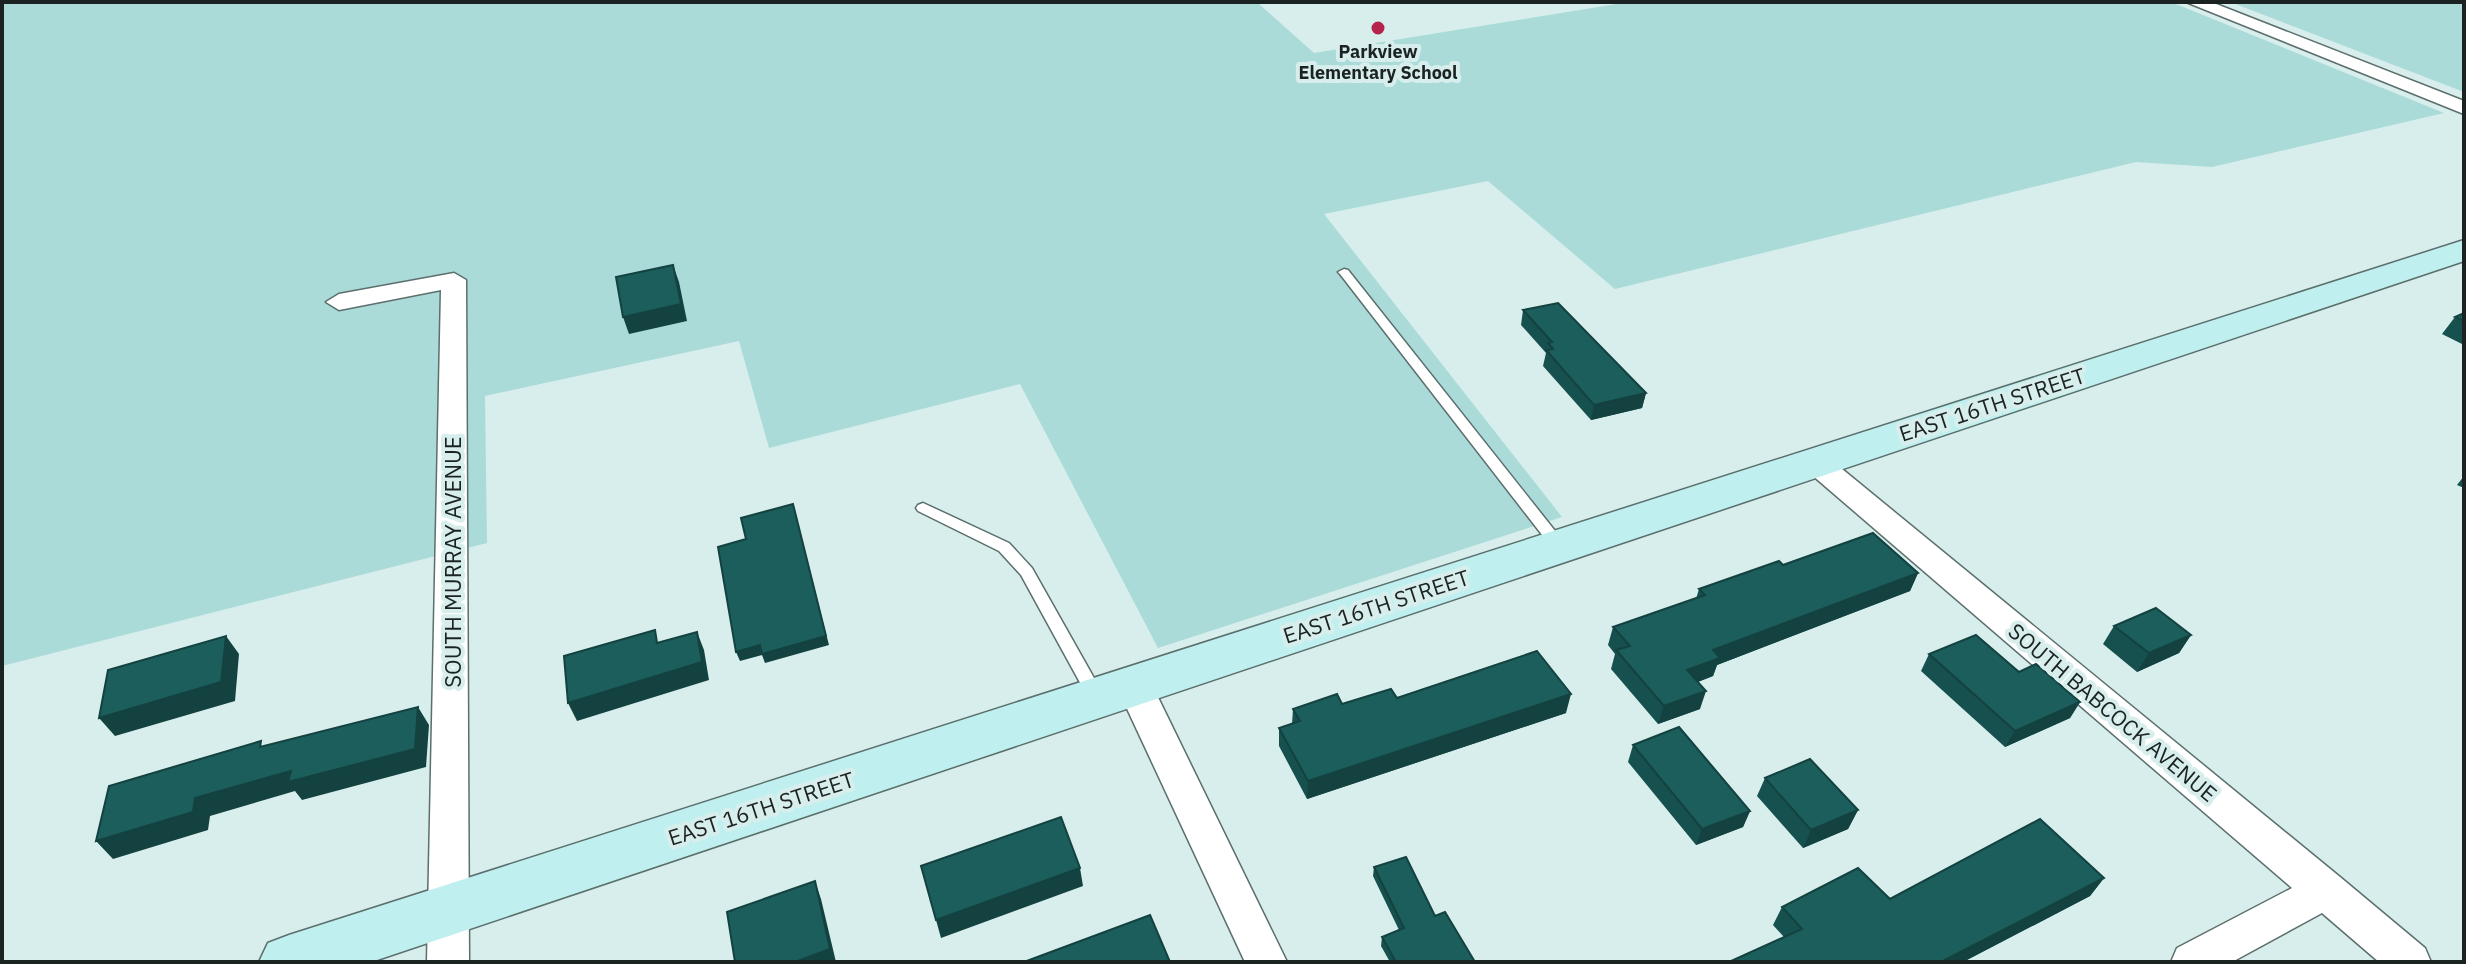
<svg xmlns="http://www.w3.org/2000/svg" width="2466" height="964" font-family="'IBM Plex Sans',sans-serif">
  <style>
    .green { fill: #aadbd8 }
    .lines { fill: none; stroke-linecap: round; stroke-linejoin: round }
    .lane-casing { stroke: #5b6f6d; stroke-width: 3 }
    .street-casing { stroke: #5b6f6d; stroke-width: 3 }
    .secondary-casing { stroke: #5b6f6d; stroke-width: 3 }
    .lane { fill: #fff; fill-rule: evenodd }
    .street { fill: #fff; fill-rule: evenodd }
    .secondary { fill: #bff0ef; fill-rule: evenodd }
    .wall { fill: #17514f }
    .shaded-wall { fill: #134240 }
    .building { fill: #1b5e5c; stroke: #134240; stroke-width: 2 }
    .poi-dot { fill: #b5244a; stroke: #d7eeec; stroke-width: 3 }
    .labels { text-anchor: middle; dominant-baseline: central; stroke-width: 8; stroke-linejoin: round; paint-order: stroke }
    .far-poi-label { font-size: 18px; font-weight: bold; fill: #1b2322; stroke: #d7eeec }
    .street-label { font-size: 22px; fill: #1b2322; stroke: #d7eeec }
  </style>
  <rect width="100%" height="100%" fill="#d7eeec"/>
  <!-- green -->
  <path class="green" d="M 2,2 L 1257,2 L 1314,53 L 1629,2 L 2171,2 L 2444,113 L 2212,167 L 2136,162 L 1615,289 L 1488,181 L 1324,214 L 1562,517 L 1158,648 L 1020,384 L 769,448 L 739,341 L 485,396 L 487,543 L 2,666 Z
    M 2230,2 L 2464,2 L 2464,92 Z"/>
  <g class="lines">
    <!-- lane casing -->
    <g class="lane-casing">
      <path id="lane" d="M 1344,269 L 1348,270 L 1563,541 L 1565,545 L 1563,549 L 1553,549 L 1340,274 L 1338,272 Z
        M 923,503 L 1009,543 L 1032,568 L 1103,694 L 1101,699 L 1095,700 L 1089,699 L 1021,575 L 999,551 L 918,511 L 916,508 L 918,505 Z"/>
    </g>
    <!-- street casing -->
    <g class="street-casing">
      <path id="street" d="M 2186,2 L 2211,2 L 2464,101 L 2464,114 Z
        M 454,273 L 466,280 L 469,962 L 427,962 L 441,290 L 339,310 L 326,302 L 339,294 Z
        M 1815,452 L 1825,455 L 2340,877 L 2425,948 L 2431,962 L 2379,962 L 2322,913 L 2232,962 L 2171,962 L 2177,948 L 2292,888 L 1805,469 L 1800,462 L 1805,455 Z
        M 1134,671 L 1146,675 L 1152,685 L 1287,962 L 1245,962 L 1116,685 L 1122,675 Z"/>
    </g>
    <!-- secondary casing -->
    <g class="secondary-casing">
      <path id="secondary" d="M 2464,240 L 2464,261 L 371,962 L 259,962 L 268,943 L 289,935 Z"/>
    </g>
    <!-- lane -->
    <use href="#lane" class="lane"/>
    <!-- street -->
    <use href="#street" class="street"/>
    <!-- secondary -->
    <use href="#secondary" class="secondary"/>
  </g>
  <!-- wall -->
  <path class="wall" d="M 1523,310 L 1646,393 L 1642,408 L 1591,420 L 1543,366 L 1546,353 L 1521,325 Z
    M 2464,313 L 2464,345 L 2442,334 L 2455,317 Z
    M 2464,476 L 2464,488 L 2457,485 Z
    M 1783,565 L 1918,573 L 1910,591 L 1717,665 L 1713,676 L 1698,682 L 1700,709 L 1658,724 L 1611,669 L 1615,654 L 1608,645 L 1613,627 L 1696,599 L 1699,589 Z
    M 2114,626 L 2191,635 L 2179,653 L 2137,672 L 2103,644 Z
    M 1929,654 L 2019,672 L 2080,702 L 2070,718 L 2005,747 L 1921,671 Z
    M 1397,698 L 1566,713 L 1307,799 L 1279,746 L 1279,728 L 1292,724 L 1293,709 Z
    M 1633,745 L 1750,811 L 1743,827 L 1696,845 L 1628,762 Z
    M 1765,778 L 1858,810 L 1848,829 L 1803,848 L 1757,796 Z
    M 1374,867 L 1435,916 L 1475,962 L 1390,962 L 1381,946 L 1382,937 L 1399,930 L 1373,876 Z
    M 2104,878 L 2090,896 L 1963,962 L 1729,962 L 1784,937 L 1773,925 L 1782,907 L 1890,899 Z"/>
  <!-- shaded-wall -->
  <path class="shaded-wall" d="M 673,265 L 679,282 L 687,321 L 629,334 L 623,317 Z
    M 1646,393 L 1642,408 L 1591,420 L 1594,405 Z
    M 793,504 L 829,645 L 765,663 L 762,655 L 740,661 L 736,652 L 760,645 Z
    M 1918,573 L 1910,591 L 1717,665 L 1713,676 L 1681,688 L 1687,670 L 1713,650 Z
    M 697,632 L 704,650 L 709,680 L 577,721 L 568,703 Z
    M 2191,635 L 2179,653 L 2137,672 L 2149,653 Z
    M 226,636 L 239,654 L 235,701 L 115,736 L 99,718 Z
    M 1706,691 L 1700,709 L 1658,724 L 1664,706 Z
    M 1571,694 L 1566,713 L 1307,799 L 1308,781 Z
    M 2080,702 L 2070,718 L 2005,747 L 2015,731 Z
    M 418,707 L 429,725 L 426,767 L 302,800 L 295,791 L 210,816 L 208,830 L 113,859 L 96,841 L 195,798 L 291,771 Z
    M 1858,810 L 1848,829 L 1803,848 L 1811,830 Z
    M 1750,811 L 1743,827 L 1696,845 L 1702,829 Z
    M 1080,868 L 1083,886 L 941,938 L 936,920 Z
    M 2104,878 L 2090,896 L 1963,962 L 1941,962 Z
    M 815,881 L 821,899 L 836,962 L 795,962 Z"/>
  <!-- building -->
  <path class="building" d="M 673,265 L 681,304 L 623,317 L 616,277 Z
    M 1558,303 L 1646,393 L 1594,405 L 1546,350 L 1553,349 L 1548,343 L 1552,342 L 1523,310 Z
    M 2464,313 L 2464,321 L 2455,317 Z
    M 793,504 L 826,636 L 762,654 L 760,645 L 736,652 L 718,547 L 746,539 L 741,518 Z
    M 1873,533 L 1918,573 L 1713,650 L 1720,658 L 1687,670 L 1706,691 L 1664,706 L 1616,650 L 1630,646 L 1613,627 L 1705,595 L 1699,589 L 1779,561 L 1783,565 Z
    M 2156,608 L 2191,635 L 2149,653 L 2114,626 Z
    M 655,630 L 657,643 L 697,632 L 702,662 L 568,703 L 564,656 Z
    M 1976,635 L 2019,672 L 2036,664 L 2080,702 L 2015,731 L 1929,654 Z
    M 226,636 L 221,682 L 99,718 L 108,670 Z
    M 1537,651 L 1571,694 L 1308,781 L 1279,728 L 1300,721 L 1293,709 L 1337,694 L 1342,704 L 1391,689 L 1397,698 Z
    M 418,707 L 415,749 L 288,782 L 291,771 L 195,798 L 193,812 L 96,841 L 109,786 L 261,741 L 260,747 Z
    M 1679,727 L 1750,811 L 1702,829 L 1633,745 Z
    M 1810,759 L 1858,810 L 1811,830 L 1765,778 Z
    M 1061,817 L 1080,868 L 936,920 L 921,866 Z
    M 2040,819 L 2104,878 L 1941,962 L 1729,962 L 1802,929 L 1782,907 L 1858,868 L 1890,899 Z
    M 1406,857 L 1435,916 L 1445,912 L 1475,962 L 1396,962 L 1382,937 L 1404,928 L 1374,867 Z
    M 815,881 L 830,949 L 795,962 L 735,962 L 727,912 Z
    M 1150,915 L 1170,962 L 1024,962 Z"/>
  <!-- markers -->
  <circle class="poi-dot" cx="1378" cy="28" r="8"/>
  <g class="labels">
    <!-- far-poi labels -->
    <g class="far-poi-label">
      <text x="1378" y="51">Parkview<tspan x="1378" dy="21">Elementary School</tspan></text>
    </g>
    <!-- street labels -->
    <g class="street-label">
      <text transform="translate(1992 404) rotate(-18)">EAST 16TH STREET</text>
      <text transform="translate(452 562) rotate(-90)">SOUTH MURRAY AVENUE</text>
      <text transform="translate(1376 606) rotate(-18)">EAST 16TH STREET</text>
      <text transform="translate(2113 712) rotate(40)">SOUTH BABCOCK AVENUE</text>
      <text transform="translate(761 808) rotate(-18)">EAST 16TH STREET</text>
    </g>
  </g>
  <!-- border -->
  <rect width="2466" height="964" fill="none" stroke="#1b2322" stroke-width="8"/>
</svg>
